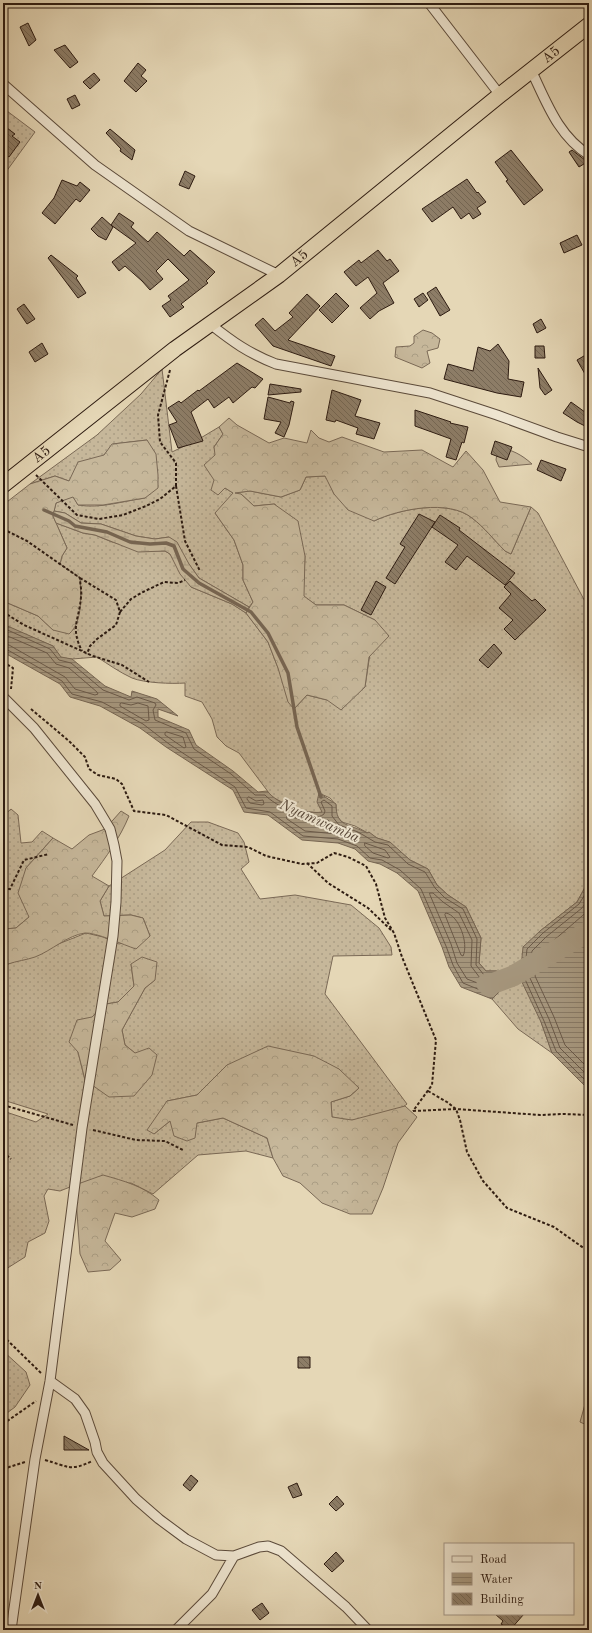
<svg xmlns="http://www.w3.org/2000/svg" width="592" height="1633" font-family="'Old Standard TT',serif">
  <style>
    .grass { fill: url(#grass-dots); stroke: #7a6956; fill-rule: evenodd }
    .forest { fill: url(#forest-crowns); stroke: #7a6956 }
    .wetland { fill: url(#wetland-marsh); stroke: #7a6956 }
    .water { fill: url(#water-rules); stroke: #766552 }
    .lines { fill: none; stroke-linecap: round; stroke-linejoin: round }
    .shore { stroke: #6a5948; stroke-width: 1 }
    .stream { stroke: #766552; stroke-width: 3.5 }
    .river { stroke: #a6977e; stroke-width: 21 }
    .building { fill: url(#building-back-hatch); stroke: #2d1b11 }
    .minor-casing { stroke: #5b4a3a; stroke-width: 11 }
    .trunk-casing { stroke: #2d1b11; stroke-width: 17 }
    .path { stroke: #2d1b11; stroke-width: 2; stroke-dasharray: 3 2; stroke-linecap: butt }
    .minor { stroke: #eee5d0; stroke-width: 9 }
    .trunk { stroke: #e5d7b6; stroke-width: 15 }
    .labels { text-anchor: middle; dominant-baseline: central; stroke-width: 4; stroke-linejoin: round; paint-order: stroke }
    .street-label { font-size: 14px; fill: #2d1b11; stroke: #eee5d0 }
    .water-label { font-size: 15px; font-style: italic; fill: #574637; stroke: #eee5d0 }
  </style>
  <defs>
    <pattern id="grass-dots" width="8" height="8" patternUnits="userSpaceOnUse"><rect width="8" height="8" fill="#c6b79a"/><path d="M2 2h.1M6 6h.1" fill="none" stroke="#aa9d84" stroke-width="1.8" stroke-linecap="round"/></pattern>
    <pattern id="forest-crowns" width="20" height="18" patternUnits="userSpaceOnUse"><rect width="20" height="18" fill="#c6b79a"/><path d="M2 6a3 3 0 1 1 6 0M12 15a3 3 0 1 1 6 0" fill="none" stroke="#aa9d84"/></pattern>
    <pattern id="wetland-marsh" width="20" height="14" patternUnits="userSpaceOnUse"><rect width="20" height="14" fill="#c6b79a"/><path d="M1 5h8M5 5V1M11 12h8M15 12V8" fill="none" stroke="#aa9d84"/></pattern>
    <pattern id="water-rules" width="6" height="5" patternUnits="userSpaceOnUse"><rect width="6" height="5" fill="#a6977e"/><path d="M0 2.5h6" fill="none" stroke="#887a66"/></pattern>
    <pattern id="building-back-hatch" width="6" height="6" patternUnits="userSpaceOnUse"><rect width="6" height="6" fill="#8d7d67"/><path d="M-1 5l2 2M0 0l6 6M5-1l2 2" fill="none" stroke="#746653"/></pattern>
  </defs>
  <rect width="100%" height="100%" fill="#e5d7b6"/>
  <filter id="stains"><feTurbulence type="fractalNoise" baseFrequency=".005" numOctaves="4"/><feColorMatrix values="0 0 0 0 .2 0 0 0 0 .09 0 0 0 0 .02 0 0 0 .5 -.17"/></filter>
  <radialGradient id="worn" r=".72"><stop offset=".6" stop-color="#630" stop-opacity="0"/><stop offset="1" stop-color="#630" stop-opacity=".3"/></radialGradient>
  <!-- grass -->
  <path class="grass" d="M 3,108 L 35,132 L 3,176 Z
    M 162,369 L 172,452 L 199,439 L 219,427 L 223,434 L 214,447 L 225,488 L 233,493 L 250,491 L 281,497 L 300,490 L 306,477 L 326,476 L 334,494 L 374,521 C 399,509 449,499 472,518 C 484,527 494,540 505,551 L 511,554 L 531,507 L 538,513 L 589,609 L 589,880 L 577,902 L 540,931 L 541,1022 L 552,1053 L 518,1029 L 492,999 L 500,991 L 497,984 L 517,977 L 496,971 L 486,971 L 479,963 L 481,938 L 466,907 L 448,895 L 437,885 L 428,869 L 410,860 L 389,842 L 377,838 L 355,826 L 342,822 L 336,815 L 336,805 L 330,798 L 319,793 L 322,813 L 300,811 L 272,797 L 239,753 L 226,746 L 217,737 L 212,719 L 202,702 L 185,696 L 185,683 C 172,684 144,683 132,678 C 119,672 108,664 97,657 L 72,659 L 61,658 L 53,646 L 3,625 L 3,601 L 38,616 L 53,630 L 75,629 L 81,595 L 80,578 L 60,564 L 62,556 L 67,548 L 56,523 L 83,533 L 95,535 L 112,542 L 153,551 L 165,551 L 170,554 L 191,587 L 232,604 L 246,613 L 268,642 L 294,709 L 307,695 L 327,700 L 365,687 L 375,620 L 344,605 L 316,605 L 303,596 L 305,556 L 275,504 L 254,506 L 241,494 L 215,513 L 234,540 L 243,565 L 243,580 L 253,602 L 249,607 L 199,578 L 169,537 L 155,539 L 136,536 L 101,524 L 81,523 L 65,513 L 54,511 L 56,503 L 73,496 L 78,505 C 100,509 123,501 145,498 L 147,440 L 113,444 L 104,455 L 69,481 L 55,476 L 30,484 L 97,435 L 141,394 Z
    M 11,809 L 18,815 L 21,843 L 32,842 L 42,831 L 53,838 L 26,868 L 29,917 L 16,928 L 4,929 L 3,932 L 3,816 Z
    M 191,822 L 208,822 L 238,833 L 244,842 L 249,862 L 241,869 L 260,899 L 295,895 L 351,905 L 379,928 L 391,947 L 392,955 L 333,956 L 325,994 L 407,1104 C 400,1111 365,1119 354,1120 C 347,1121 339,1118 332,1117 L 331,1102 L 350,1096 L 358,1089 L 339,1069 L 227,1065 L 197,1095 L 167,1101 L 154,1134 L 170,1121 L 197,1123 L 223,1118 L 267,1138 L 273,1158 L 246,1151 L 198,1155 L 153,1194 L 131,1183 L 75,1185 L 60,1191 L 48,1189 L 44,1196 L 49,1221 L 45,1233 L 28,1242 L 25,1257 L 6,1269 L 3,1274 L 3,1111 L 36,1122 L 48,1114 L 3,1100 L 3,959 L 8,964 L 86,933 L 103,937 L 119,944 L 150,936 L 143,918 L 131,915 L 104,916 L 100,901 L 109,886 L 165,850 ZM 131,964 L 155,980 L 145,988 L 122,1030 L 125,1045 L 135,1053 L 85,1080 L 78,1052 L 92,1017 L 106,1004 L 118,1002 L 134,986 Z
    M 3,1351 L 26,1372 L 30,1385 L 15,1407 L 3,1416 Z"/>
  <!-- forest -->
  <path class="forest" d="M 423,330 L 432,333 L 440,339 L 438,348 L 427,351 L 430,363 L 422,368 L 395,357 L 396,347 L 410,346 L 414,343 L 414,336 Z
    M 229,418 L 237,425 L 269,443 L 284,438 L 307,443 L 311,430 L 319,438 L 329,442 L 342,437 L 384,452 L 422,450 L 453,467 L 466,451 L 483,470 L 500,502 L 531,507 L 511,554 L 505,551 C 494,540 484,527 472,518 C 449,499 399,509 374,521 L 348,510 L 334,494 L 325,476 L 306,477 L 300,490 L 281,497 L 250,491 L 235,493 L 241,494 L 254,506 L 274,504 L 298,521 L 305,556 L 304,596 L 316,605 L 344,605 L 375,620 L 389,636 L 369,657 L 365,687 L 341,710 L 327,700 L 307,695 L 294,709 L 288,702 L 278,668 L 268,642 L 246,613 L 253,602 L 243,580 L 243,565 L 234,540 L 215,513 L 233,493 L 225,488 L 218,495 L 211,490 L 214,480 L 204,465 L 215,455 L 214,447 L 223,434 L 219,427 Z
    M 147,440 L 156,454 L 158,475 L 158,488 L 145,498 L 103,505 L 78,505 L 73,497 L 56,503 L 53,516 L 67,548 L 62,556 L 60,564 L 80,578 C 81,595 83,622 69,634 L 53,630 L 38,616 L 3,601 L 3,505 L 30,484 L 55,476 L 69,481 L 78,462 L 104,455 L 112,444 Z
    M 498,447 C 512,450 521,454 532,464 L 499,467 L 496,460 Z
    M 121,811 L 129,816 C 120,838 106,857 92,876 L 109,886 L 100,901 L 104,916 L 131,915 L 143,918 L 150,936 L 136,949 C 124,945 95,932 85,933 C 68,935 51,951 35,957 C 26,960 17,961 8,964 L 3,959 L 4,929 L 16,928 L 29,917 L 18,893 L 26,868 L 53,838 L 72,849 L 89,835 L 105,829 Z
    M 142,957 L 157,962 L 155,980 L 145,988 L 122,1030 L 125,1045 L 135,1053 L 149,1048 L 157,1055 L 152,1075 L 134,1096 L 109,1097 L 85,1080 L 78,1052 L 69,1042 L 77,1020 L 92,1017 L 106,1004 L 118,1002 L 134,986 L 131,964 Z
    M 268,1046 L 314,1056 L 339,1069 L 359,1088 L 350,1096 L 331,1102 L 332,1117 L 352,1120 L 405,1106 L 417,1117 L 398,1143 L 383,1188 L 372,1214 L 350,1214 L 322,1203 L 300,1183 L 283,1176 L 273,1158 L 267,1138 L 223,1118 L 197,1123 L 195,1138 L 187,1141 L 174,1136 L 170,1121 L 154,1134 L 147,1130 L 167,1101 L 197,1095 L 227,1065 Z
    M 103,1175 C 124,1181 143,1186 159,1200 L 155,1209 L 132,1217 L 115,1213 L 105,1241 L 121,1260 L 110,1270 L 88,1272 L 80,1254 L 75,1185 Z
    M 589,1395 L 589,1426 L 580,1422 L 587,1397 Z"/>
  <!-- wetland -->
  <path class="wetland" d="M 54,511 L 65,513 L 81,523 L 101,524 L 136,536 L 155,539 L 169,537 L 177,542 L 189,564 L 199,578 L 249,607 L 246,613 L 232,604 L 191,587 L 180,574 L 170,554 L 165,551 L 138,552 L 95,535 L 83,533 L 56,523 L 53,516 Z"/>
  <!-- water -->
  <path class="water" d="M 3,624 L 53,646 L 61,657 L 72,659 L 105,686 L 131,697 L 132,691 L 157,699 L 178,716 L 158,709 L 158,717 L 189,730 L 196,745 L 233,771 L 258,792 L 267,791 C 278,804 304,815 322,812 L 317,802 L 319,793 L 336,804 C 336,828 349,823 367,833 L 369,832 L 377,838 L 390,842 L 410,860 L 428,869 L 437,885 L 448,895 L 466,907 L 481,938 L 479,963 L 486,971 L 496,971 L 518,977 L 498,984 L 500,991 L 492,999 L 461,987 L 449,967 L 442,947 L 418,891 L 397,873 L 380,864 L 368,861 L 355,849 L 338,843 L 302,840 L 268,815 L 244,812 L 233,790 L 166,747 L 140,728 L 100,706 L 70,697 L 60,684 L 3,652 Z
    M 589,880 L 589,1084 L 584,1085 L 552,1053 L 541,1022 L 520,978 L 523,947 L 540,931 L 577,902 Z"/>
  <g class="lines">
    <!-- shore -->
    <path class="shore" d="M 3,628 L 50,649 L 59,660 L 71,663 L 103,690 L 129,700 L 137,697 L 155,703 L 156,705 L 153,710 L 155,720 L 186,733 L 194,749 L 231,774 L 255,795 L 265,795 C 274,805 312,825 324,814 L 325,811 L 321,802 L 324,800 L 332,806 L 332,816 L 339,825 L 358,832 L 375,842 L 388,845 L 408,864 L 425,872 L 435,888 L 445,898 L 463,909 L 477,939 L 476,965 L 484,975 L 496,975 L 500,977 L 494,983 L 495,990 L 490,994 L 463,983 L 453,965 L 446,946 L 421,889 L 400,870 L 382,860 L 370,858 L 357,846 L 338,839 L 303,836 L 270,812 L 246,808 L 235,787 L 169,744 L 143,724 L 102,702 L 72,694 L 62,681 L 6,649 L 3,649
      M 3,634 L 47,653 L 56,664 L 69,668 L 97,692 L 98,694 L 95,695 L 75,689 L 65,677 L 9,645 L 3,644
      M 122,703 L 131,705 L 138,703 L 148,706 L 149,720 L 146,721 L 120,706 L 120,704 Z
      M 167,732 L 183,737 L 186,747 L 184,748 L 165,735 L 165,733 Z
      M 249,797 L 256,801 L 263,800 L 264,804 L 262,805 L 250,803 L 247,799 Z
      M 287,816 L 312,822 L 328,820 L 339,833 L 337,834 L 305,831 L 287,819 Z
      M 365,843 L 385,850 L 390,857 L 388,858 L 373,853 L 365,846 Z
      M 589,888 L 579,904 L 543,933 L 527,949 L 524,977 L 544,1021 L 556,1051 L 585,1080 L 589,1080
      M 430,893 L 433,893 L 443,902 L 459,913 L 472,940 L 471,966 L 480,978 L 489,981 L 488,987 L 467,979 L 457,963 L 451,944 L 430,895 Z
      M 589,898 L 582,908 L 546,937 L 532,951 L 529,976 L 549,1019 L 560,1048 L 586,1074 L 589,1075
      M 589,910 L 538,954 L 535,976 L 554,1017 L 565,1045 L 589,1069
      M 446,913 C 459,915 469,944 463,956 L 461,955 L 445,915 Z"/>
    <!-- stream -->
    <path class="stream" d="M 44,510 L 69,521 L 75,526 L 107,532 L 130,542 L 150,544 L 166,543 L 174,546 L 183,569 L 199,583 L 251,612 L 268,633 L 288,673 L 297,727 L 321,797"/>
    <!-- river -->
    <path class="river" d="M 487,984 L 489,985 L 513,976 L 589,931"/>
  </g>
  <!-- building -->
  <path class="building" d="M 28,23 L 36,40 L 29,46 L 20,27 Z
    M 65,45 L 78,62 L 70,68 L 54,50 Z
    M 138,63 L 146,70 L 141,76 L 147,81 L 136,92 L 124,81 Z
    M 94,73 L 100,80 L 90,89 L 83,82 Z
    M 75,95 L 80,105 L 72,109 L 67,99 Z
    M 7,128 L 15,134 L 12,136 L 20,142 L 9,157 L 3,153 L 3,129 L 5,131 Z
    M 110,129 L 135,150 L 132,160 L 120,151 L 121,149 L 106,133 Z
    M 511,150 L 543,190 L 524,205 L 506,181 L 508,180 L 495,162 Z
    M 572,150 L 585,160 L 587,162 L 579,167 L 569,152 Z
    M 185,171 L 195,176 L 189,189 L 179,185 Z
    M 467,179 L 477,193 L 478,192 L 486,202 L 477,208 L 481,214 L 473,219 L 469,213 L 461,219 L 453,207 L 432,222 L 422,209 Z
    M 62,180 L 77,186 L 80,182 L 90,190 L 80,202 L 76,199 L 55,224 L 42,213 L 54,198 Z
    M 119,213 L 134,223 L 131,227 L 148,242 L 157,232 L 184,256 L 190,250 L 215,272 L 206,281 L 208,283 L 181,304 L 184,307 L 170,317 L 162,306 L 171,300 L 168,296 L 189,280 L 168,259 L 156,271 L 163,279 L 150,290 L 142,281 L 125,266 L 119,271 L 112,262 L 136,243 L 111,225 Z
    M 102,217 L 113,227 L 106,240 L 98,236 L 91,229 Z
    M 577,235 L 582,245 L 564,253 L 560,243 Z
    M 378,250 L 387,261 L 390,259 L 399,271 L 383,283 L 394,303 L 379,311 L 370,319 L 360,308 L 377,293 L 368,277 L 356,286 L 344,272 L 359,260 L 361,263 Z
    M 51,255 L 78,276 L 76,278 L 86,293 L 78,298 L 48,258 Z
    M 436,287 L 450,310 L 440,316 L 427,293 Z
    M 336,293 L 349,306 L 332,323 L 319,310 Z
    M 423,293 L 428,300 L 419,307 L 414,299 Z
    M 307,294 L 320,306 L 288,340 L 335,356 L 331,366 L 273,346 L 255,325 L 263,318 L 275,331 L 293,317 L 289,313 Z
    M 24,304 L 35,319 L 27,324 L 17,309 Z
    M 541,319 L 546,328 L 537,333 L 533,324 Z
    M 42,343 L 48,354 L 35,362 L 29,352 Z
    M 498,344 L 509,361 L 508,379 L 524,382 L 521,397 L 497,393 L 444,379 L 448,364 L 473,371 L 478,347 L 490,351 Z
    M 535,346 L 544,346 L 545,358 L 535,358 Z
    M 589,353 L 589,381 L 577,360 Z
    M 237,363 L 263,379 L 255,388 L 252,387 L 233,403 L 229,397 L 214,408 L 208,399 L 191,412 L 203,441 L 178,448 L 169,425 L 177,422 L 168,408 L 179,401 L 181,403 L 198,390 L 199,391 Z
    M 538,368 L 552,390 L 545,395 L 540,388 Z
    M 270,384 L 301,389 L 301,392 L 268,395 Z
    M 332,390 L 361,400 L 355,416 L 380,423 L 374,439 L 356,434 L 358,428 L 336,420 L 335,422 L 326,420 Z
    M 268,397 L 290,403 L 291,401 L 294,402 L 289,425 L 284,437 L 275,433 L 281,422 L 264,419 Z
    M 571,402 L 589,415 L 589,428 L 577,422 L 563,413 Z
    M 415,410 L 451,422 L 450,423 L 468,427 L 464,443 L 462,442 L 456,460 L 446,457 L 451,439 L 415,426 Z
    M 495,441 L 512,447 L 507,460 L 491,454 Z
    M 541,460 L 566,469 L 561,481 L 537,470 Z
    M 419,514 L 435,522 L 395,584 L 386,578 L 405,547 L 400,544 Z
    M 440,515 L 460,528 L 459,530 L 515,573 L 505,585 L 467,556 L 456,570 L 445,562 L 458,545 L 432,527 Z
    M 376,581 L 386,587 L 371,615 L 361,610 Z
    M 510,581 L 532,601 L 535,599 L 546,610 L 515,640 L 504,629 L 513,620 L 499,608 L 511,594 L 504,587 Z
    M 494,644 L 502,653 L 488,668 L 479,660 Z
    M 298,1357 L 310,1357 L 310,1368 L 298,1368 Z
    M 64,1436 L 89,1450 L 64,1450 Z
    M 191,1475 L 198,1481 L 190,1491 L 183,1485 Z
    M 297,1483 L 302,1495 L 293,1498 L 288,1487 Z
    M 337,1496 L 344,1504 L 336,1511 L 329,1504 Z
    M 336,1552 L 344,1561 L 332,1572 L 324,1564 Z
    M 262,1603 L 269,1613 L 260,1620 L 252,1610 Z
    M 495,1614 L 524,1614 L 510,1630 L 501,1624 L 503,1621 Z"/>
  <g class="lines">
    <!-- minor casing -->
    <g class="minor-casing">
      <path id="minor" d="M 429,3 L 500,95
        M 531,70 C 546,101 558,136 589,155
        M 3,84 L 95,165 L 189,231 L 279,275
        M 210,324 C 233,342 248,353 276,364 L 430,393 L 497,415 L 557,437 L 589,447
        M 3,697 L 34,728 L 95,804 L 110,829 L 114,845 L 117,861 L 116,902 L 113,936 L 82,1128 L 50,1381 L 35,1459 L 11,1630
        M 50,1381 L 75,1399 L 85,1413 L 95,1442 L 97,1452 L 103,1463 L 136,1499 L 159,1519 L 186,1539 L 216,1555 L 234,1556 L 259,1547 L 268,1546 L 281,1551 L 346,1607 L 368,1630
        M 176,1630 L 212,1594 L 234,1556"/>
    </g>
    <!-- trunk casing -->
    <g class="trunk-casing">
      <g id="trunk">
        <path id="s1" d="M 3,485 L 175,349 L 279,275 L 500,95 L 589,25"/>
      </g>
    </g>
    <!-- path -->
    <path class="path" d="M 36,475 L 77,515 L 99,519 L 123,515 L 146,506 L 160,499 L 176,486 L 176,463 L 160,442 L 158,415 L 170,370
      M 176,486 L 185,541 L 200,571
      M 3,529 L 27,541 L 80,578 C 80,584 82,591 81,597 C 79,621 70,627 82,651
      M 80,578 L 116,600 L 120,612 L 116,625 L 97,639 L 90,646 L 87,654
      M 3,612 L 24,625 L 93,656 L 122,665 L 149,682
      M 120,612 L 131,599 L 143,592 L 164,582 L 178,583 L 185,580
      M 3,662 L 13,668 L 11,689
      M 31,709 L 69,741 L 85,757 L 89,769 L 98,775 L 116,779 L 122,784 L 134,811 L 166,815 L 222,845 L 248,847 L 266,856 L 302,864 L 317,863 L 334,853 L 348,857 L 366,866 L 376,884 L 385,918 L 394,933 L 402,957 L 436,1040 L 432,1085 L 413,1111
      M 307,863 L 328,883 L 368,908 L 392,931
      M 3,889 L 10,889 L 24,860 L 49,854
      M 428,1091 L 447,1102 L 456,1109 L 460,1120 L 467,1152 L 483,1181 L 507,1208 L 554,1227 L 585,1249 L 589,1254
      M 3,1105 L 73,1125
      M 413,1111 L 456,1109 L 540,1115 L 563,1114 L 589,1115
      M 93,1130 L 136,1140 L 165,1141 L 183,1150
      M 3,1152 L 11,1159
      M 3,1336 L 41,1373
      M 3,1424 L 36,1401
      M 45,1460 C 67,1466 70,1472 92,1461
      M 3,1469 L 25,1462"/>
    <!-- minor -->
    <use href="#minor" class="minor"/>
    <!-- trunk -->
    <use href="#trunk" class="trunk"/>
  </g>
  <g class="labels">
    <!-- street labels -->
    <g class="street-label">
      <text stroke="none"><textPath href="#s1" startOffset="697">A5</textPath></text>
      <text stroke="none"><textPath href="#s1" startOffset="373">A5</textPath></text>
      <text stroke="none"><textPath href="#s1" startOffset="49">A5</textPath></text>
    </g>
    <!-- water labels -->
    <g class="water-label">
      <text transform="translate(319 822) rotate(24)">Nyamwamba</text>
    </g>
  </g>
  <!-- margin -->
  <rect width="592" height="1633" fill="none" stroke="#e5d7b6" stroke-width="16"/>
  <rect x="4" y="4" width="584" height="1625" fill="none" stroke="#2d1b11" stroke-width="2"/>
  <rect x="8" y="8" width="576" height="1617" fill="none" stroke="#2d1b11"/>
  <!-- legend -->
  <rect x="444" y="1543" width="130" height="72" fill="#eee5d0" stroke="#a19484"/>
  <rect x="452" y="1556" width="20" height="6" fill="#eee5d0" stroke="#a19484"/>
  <text x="480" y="1563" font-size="12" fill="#2d1b11">Road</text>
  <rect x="452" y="1573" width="20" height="12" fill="url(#water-rules)" stroke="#a19484"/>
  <text x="480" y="1583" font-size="12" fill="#2d1b11">Water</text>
  <rect x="452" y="1593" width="20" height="12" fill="url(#building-back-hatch)" stroke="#a19484"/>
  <text x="480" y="1603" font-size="12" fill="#2d1b11">Building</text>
  <!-- north arrow -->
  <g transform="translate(38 1595)" stroke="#eee5d0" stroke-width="3" paint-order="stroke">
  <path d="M0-3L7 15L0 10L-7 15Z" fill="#2d1b11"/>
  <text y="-6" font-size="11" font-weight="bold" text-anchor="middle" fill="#2d1b11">N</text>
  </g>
  <rect width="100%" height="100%" filter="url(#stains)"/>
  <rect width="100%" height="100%" fill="url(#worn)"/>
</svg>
